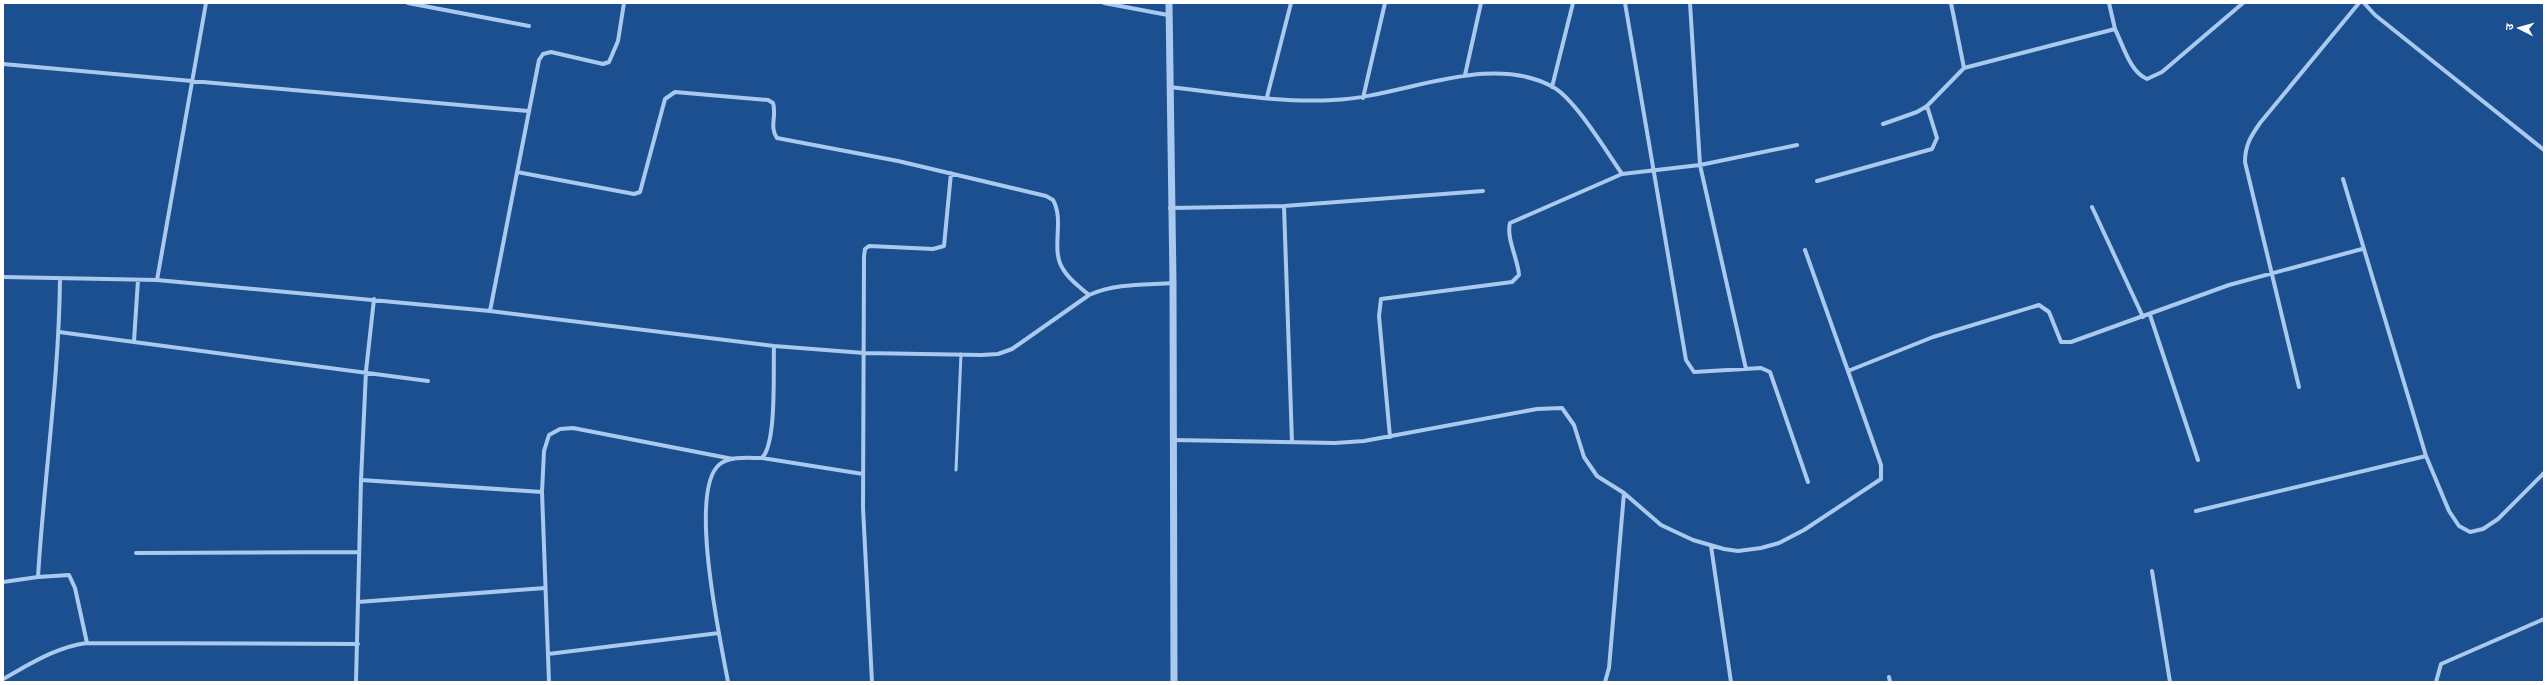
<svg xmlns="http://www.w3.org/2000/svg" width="2547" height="685" font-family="Helvetica,'Noto Sans Devanagari',sans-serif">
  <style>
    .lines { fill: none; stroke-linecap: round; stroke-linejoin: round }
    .service { stroke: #a9c9ee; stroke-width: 3 }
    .minor { stroke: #a9c9ee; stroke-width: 4 }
    .tertiary { stroke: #a9c9ee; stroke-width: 7 }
  </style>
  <rect width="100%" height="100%" fill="#1b4f8f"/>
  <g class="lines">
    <!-- service -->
    <path class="service" d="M 956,470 L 961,354"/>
    <!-- minor -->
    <path class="minor" d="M 408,3 L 529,26
      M 1104,3 L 1168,15
      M 1625,3 L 1686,360 L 1694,372 L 1761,368 L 1770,372 L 1808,482
      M 1690,3 L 1700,165 L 1746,369
      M 1951,3 L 1964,68
      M 2364,3 L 2375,15 L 2544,150
      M 2115,29 C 2123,45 2130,72 2147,79 L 2162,72 L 2243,3
      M 3,64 L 528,111
      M 1465,75 L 1481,3
      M 1169,87 C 1223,93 1279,103 1333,100 C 1401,98 1488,51 1553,87 C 1575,99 1606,151 1622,174 L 1700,165 L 1797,145
      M 1552,87 L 1573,3
      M 1267,97 L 1291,3
      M 1363,98 L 1385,3
      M 1883,124 L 1917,112 L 1927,106 L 1964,68 L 2115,29 L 2109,3
      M 517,172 L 634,194 L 640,192 L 665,99 L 675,92 L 768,100 L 773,103 C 777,115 769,127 777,138 L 898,161 L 1046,196 L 1053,200 C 1065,221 1050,249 1063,269 C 1069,280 1080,287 1089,295
      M 2343,179 L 2426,456 L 2449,511 L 2459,526 L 2470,532 L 2483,529 L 2498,519 L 2544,473
      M 1817,181 L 1932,149 L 1937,138 L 1927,106
      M 1284,206 L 1292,442
      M 2092,207 L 2143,317
      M 1170,208 L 1284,206 L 1483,191
      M 1805,250 L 1848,371
      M 3,277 L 157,280 L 490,311 L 774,346 L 864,353 L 981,355 L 998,354 L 1012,349 L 1089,295 C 1116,283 1145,285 1173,283
      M 157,280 L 206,3
      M 490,311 L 539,60 L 543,54 L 551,52 L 603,64 L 609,62 L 618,41 L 624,3
      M 2150,315 L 2198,460
      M 59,332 L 428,381
      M 134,341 L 138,280
      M 2299,387 L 2245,162 C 2245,145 2251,136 2260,123 L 2359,3
      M 1390,437 L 1379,316 L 1381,299 L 1512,282 L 1519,275 C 1518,259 1506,238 1510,223 L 1622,174
      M 1173,440 L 1335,443 L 1364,441 L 1537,409 L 1562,408 L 1574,425 L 1584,457 L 1597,476 L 1624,493 L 1661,525 L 1693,540 L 1724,549 L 1738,551 L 1761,548 L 1779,543 L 1804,530 L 1881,479 L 1881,465 L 1848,371 L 1933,337 L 2039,305 L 2049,312 L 2061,342 L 2071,342 L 2229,285 L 2362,249
      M 762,458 L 863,474
      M 361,480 L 542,492
      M 2196,511 L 2426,456
      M 1711,546 L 1731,682
      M 136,553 L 359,552
      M 2152,571 L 2170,682
      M 38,577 L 69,575 L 75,588 L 87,643
      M 3,582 L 38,577 C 44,478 59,379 60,279
      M 358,602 L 545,588
      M 548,654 L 719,633
      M 1889,677 L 1890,682
      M 3,679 C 30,664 56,647 87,643 L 358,644
      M 356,682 L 361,480 L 366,371 L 374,299
      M 549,682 L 542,492 L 544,451 L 549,435 L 560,429 L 573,428 L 733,459
      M 728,682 C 721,643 687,489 720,464 C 730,456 749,458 762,458 C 777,443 773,370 774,346
      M 872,682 L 863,508 L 864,256 L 865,249 L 869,246 L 933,249 L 944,246 L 951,173
      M 1605,682 L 1609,668 L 1624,493
      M 2436,682 L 2441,664 L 2544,619"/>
    <!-- tertiary -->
    <path class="tertiary" d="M 1169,3 L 1173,283 L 1174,682"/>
  </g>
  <!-- border -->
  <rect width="2547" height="685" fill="none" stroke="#ffffff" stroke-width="8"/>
  <!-- north arrow -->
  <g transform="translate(2519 28) rotate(276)" stroke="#1b4f8f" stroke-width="3" paint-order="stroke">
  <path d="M0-3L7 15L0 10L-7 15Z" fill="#ffffff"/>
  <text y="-6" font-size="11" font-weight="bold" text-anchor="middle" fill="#ffffff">उ</text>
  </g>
</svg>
